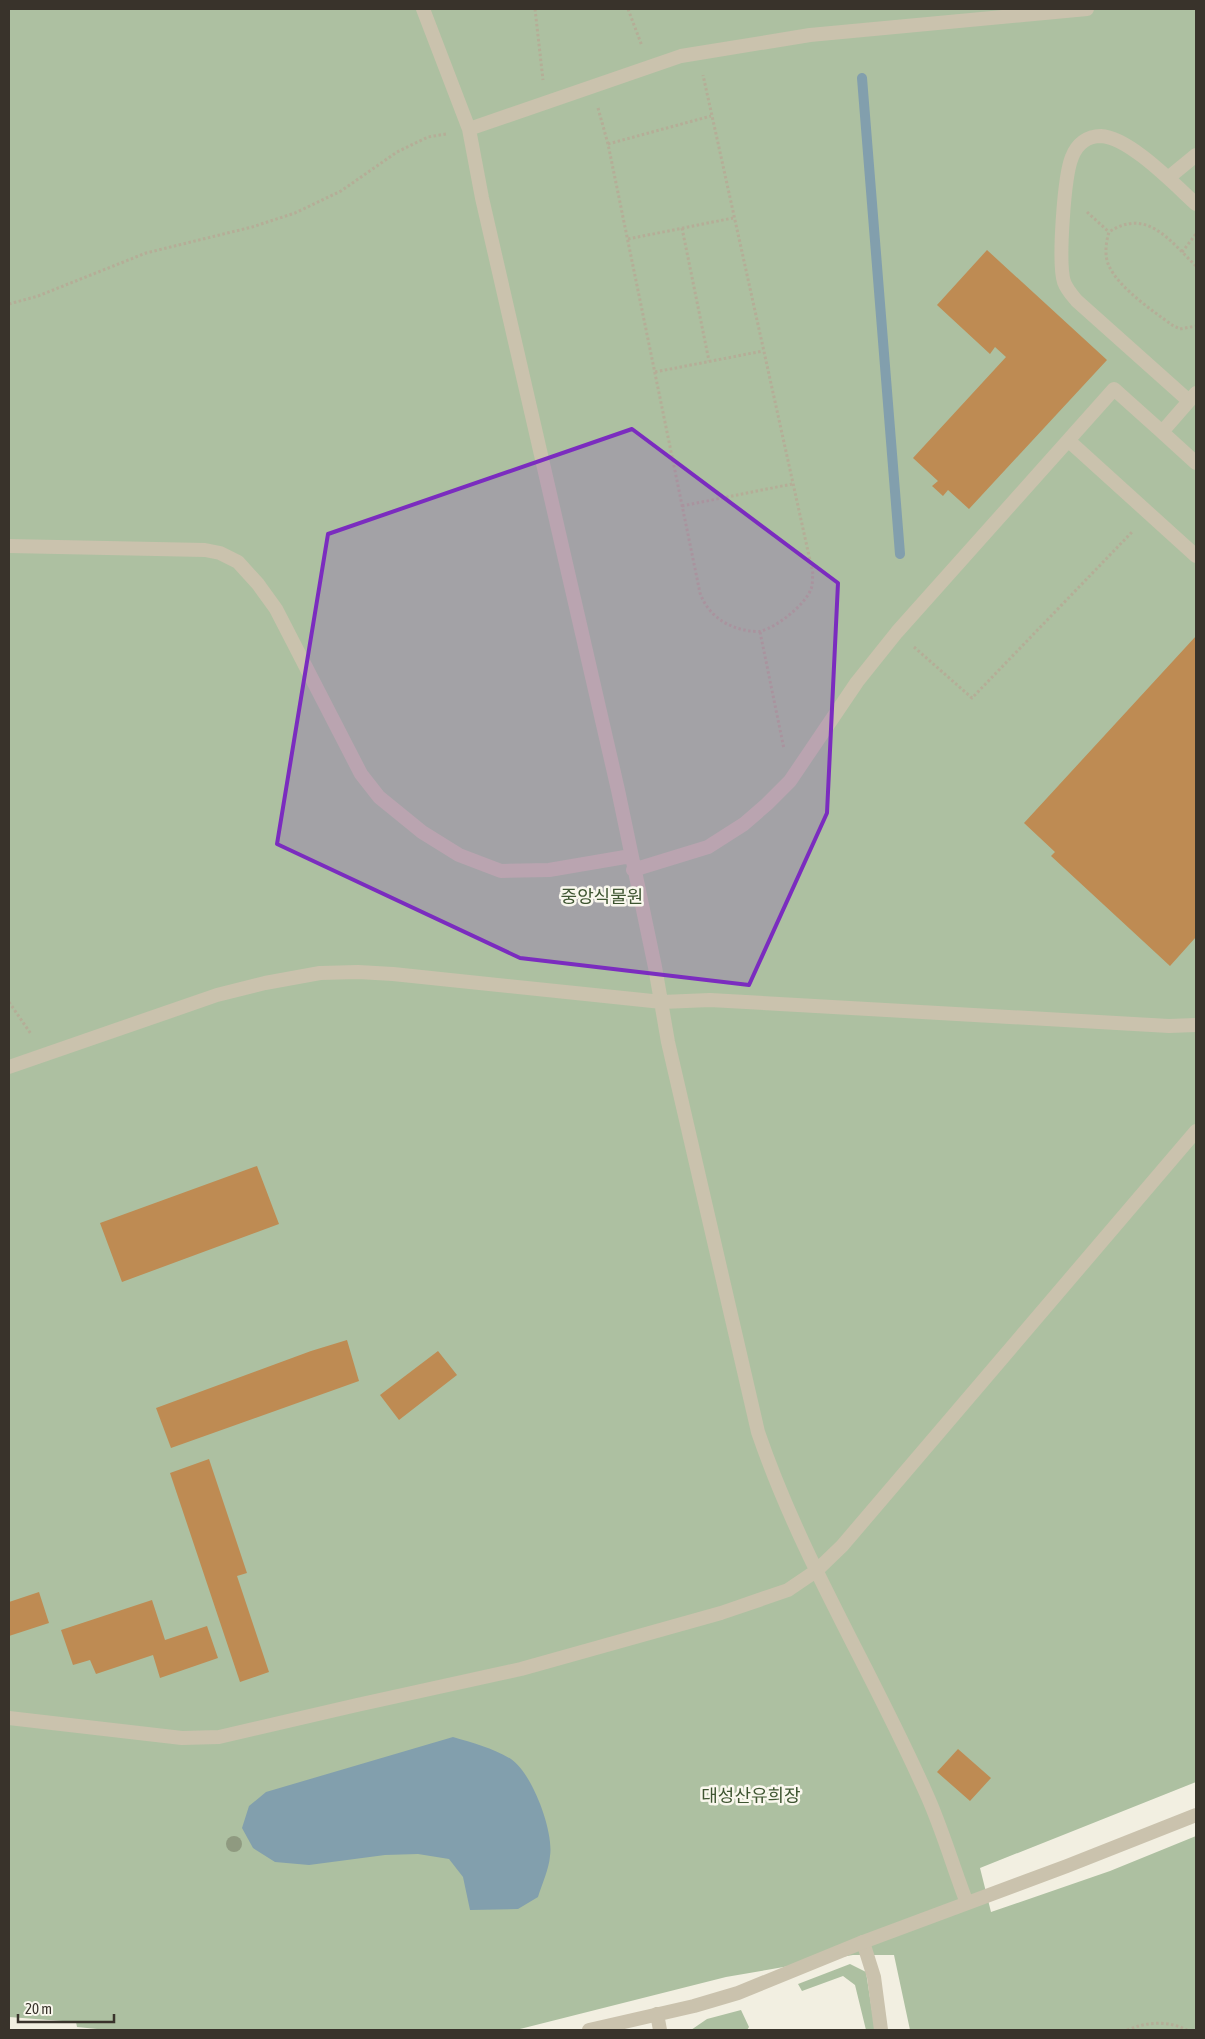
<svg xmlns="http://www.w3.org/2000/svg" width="1205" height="2039" font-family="'Asap Condensed','Noto Sans KR',sans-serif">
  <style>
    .green { fill: #adc0a1 }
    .water { fill: #829fad }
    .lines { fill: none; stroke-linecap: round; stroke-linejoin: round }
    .stream { stroke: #829fad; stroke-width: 10 }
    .building { fill: #be8b53 }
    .path { stroke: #b5ad97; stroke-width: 3; stroke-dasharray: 2.5 2.5; stroke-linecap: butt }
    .service { stroke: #cac2ad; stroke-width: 14 }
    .minor { stroke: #cac2ad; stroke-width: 14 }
    .tree { fill: #8f9a80 }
    .marked { fill: #7b2cbf; fill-opacity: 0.2; stroke: #7b2cbf; stroke-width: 4; stroke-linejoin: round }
    .labels { text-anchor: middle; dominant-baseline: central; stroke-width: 5; stroke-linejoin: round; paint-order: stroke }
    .park-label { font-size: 18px; fill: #3e5531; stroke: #f9f7ed }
  </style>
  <rect width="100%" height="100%" fill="#f2efe1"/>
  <!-- green -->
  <path class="green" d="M 9,9 L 1196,9 L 1196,1782 L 980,1868 L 991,1912 L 1110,1871 L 1196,1836 L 1196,2030 L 910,2030 L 894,1955 L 853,1955 L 726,1977 L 516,2030 L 107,2030 L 77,2027 L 76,2022 L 9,2017 Z
    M 850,1964 L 866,1972 L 875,2030 L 866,2030 L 855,1985 L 843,1976 L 802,1991 L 798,1984 Z
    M 741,2010 L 749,2027 L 747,2030 L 691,2030 L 707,2019 Z"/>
  <!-- water -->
  <path class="water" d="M 453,1737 C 473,1743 493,1748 511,1759 C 532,1773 554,1831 550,1856 C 549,1869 542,1884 538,1897 L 518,1909 L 470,1910 L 463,1877 L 449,1859 L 418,1854 L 385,1855 L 309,1865 L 275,1862 L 253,1848 L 242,1828 L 249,1806 L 266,1792 Z"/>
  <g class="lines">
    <!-- stream -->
    <path class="stream" d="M 862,78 L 900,554"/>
  </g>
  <!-- building -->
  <path class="building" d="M 987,250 L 1107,360 L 969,509 L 948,490 L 943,496 L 932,486 L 938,481 L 913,458 L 1006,357 L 995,347 L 990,354 L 937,305 Z
    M 1196,636 L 1196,937 L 1170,966 L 1051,856 L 1055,852 L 1024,823 Z
    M 257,1166 L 279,1224 L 122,1282 L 100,1223 Z
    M 347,1340 L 359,1381 L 171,1448 L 156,1408 L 311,1351 Z
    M 438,1351 L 457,1375 L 399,1420 L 380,1395 Z
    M 209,1459 L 247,1573 L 237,1576 L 269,1672 L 240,1682 L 170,1473 Z
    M 39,1592 L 49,1623 L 9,1636 L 9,1602 Z
    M 152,1600 L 165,1640 L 207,1626 L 218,1658 L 160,1678 L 153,1655 L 96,1674 L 90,1660 L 73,1665 L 61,1630 Z
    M 958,1749 L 991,1778 L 970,1801 L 937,1772 Z"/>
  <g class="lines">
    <!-- path -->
    <path class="path" d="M 535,9 L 543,80
      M 628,9 L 642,46
      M 598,108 L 608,144 L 700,593 C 708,615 727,628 750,631 C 753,631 758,632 761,631 C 777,627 805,605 811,589 C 813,585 812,578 813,574 L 703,75
      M 608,144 L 711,116
      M 1087,212 L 1109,232
      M 682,228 L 709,361
      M 628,239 L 733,218
      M 1182,252 L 1196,234
      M 1196,266 C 1170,241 1147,207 1109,232 C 1106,242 1104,256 1109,266 C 1119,288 1153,311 1172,325 L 1180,329 L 1196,326
      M 9,304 L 38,296 L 146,253 L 252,227 L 295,213 L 341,191 L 397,152 L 428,137 L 446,134
      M 655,372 L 763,351
      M 682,506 L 792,484
      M 760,632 L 784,749
      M 914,647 L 972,698 L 1133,531
      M 9,1002 L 31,1034
      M 1127,2030 C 1147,2022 1167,2020 1187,2030"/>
    <!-- service -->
    <path class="service" d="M 863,1942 L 874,1977 L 881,2030
      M 657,2014 L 660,2030"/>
    <!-- minor -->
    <path class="minor" d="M 423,9 L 469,129 L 482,198 L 618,790 L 655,967 L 668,1042 L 758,1432 C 801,1558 872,1671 926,1793 C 942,1828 953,1867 967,1903
      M 469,129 L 681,56 L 810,35 L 1087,9
      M 1168,178 L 1196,155
      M 1189,401 L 1077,301 C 1072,295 1067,290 1064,282 C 1058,263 1064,176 1072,157 C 1077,144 1087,136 1101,136 C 1129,137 1175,185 1196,204
      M 1162,432 L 1196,463
      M 1069,441 L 1196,556
      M 9,546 L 205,550 L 220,553 L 238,562 L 258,584 L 276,609 L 361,774 L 379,797 L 422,832 L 459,855 L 501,871 L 549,870 L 631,856
      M 633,870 L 708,847 L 744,824 L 767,804 L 790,781 L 857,682 L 897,632 L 1114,389 L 1162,432 L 1196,393
      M 9,1067 L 217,995 L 265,983 L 320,973 L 358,972 L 393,974 L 662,1002 L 710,1000 L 1169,1026 L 1196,1025
      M 9,1718 L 182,1738 L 219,1737 L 357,1705 L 521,1669 L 721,1613 L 788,1590 L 816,1571 L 842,1546 L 1196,1131
      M 589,2030 L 694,2006 L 738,1993 L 863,1942 L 1067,1866 L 1196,1815"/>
  </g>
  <!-- trees -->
  <circle class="tree" cx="234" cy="1844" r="8"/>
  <!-- marked area -->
  <path class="marked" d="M 632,429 L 838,583 L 827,813 L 749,985 L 520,958 L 277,844 L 328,534 Z"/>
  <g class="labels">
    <!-- park labels -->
    <g class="park-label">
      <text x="602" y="896">중앙식물원</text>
      <text x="751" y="1795">대성산유희장</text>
    </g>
  </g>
  <!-- border -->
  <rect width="1205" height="2039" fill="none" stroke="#39332b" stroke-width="20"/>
  <!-- scale -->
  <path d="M18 2014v8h96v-8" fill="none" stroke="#39332b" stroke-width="2.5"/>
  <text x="25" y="2014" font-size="15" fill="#39332b" stroke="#f9f7ed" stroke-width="4" paint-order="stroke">20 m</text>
</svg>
